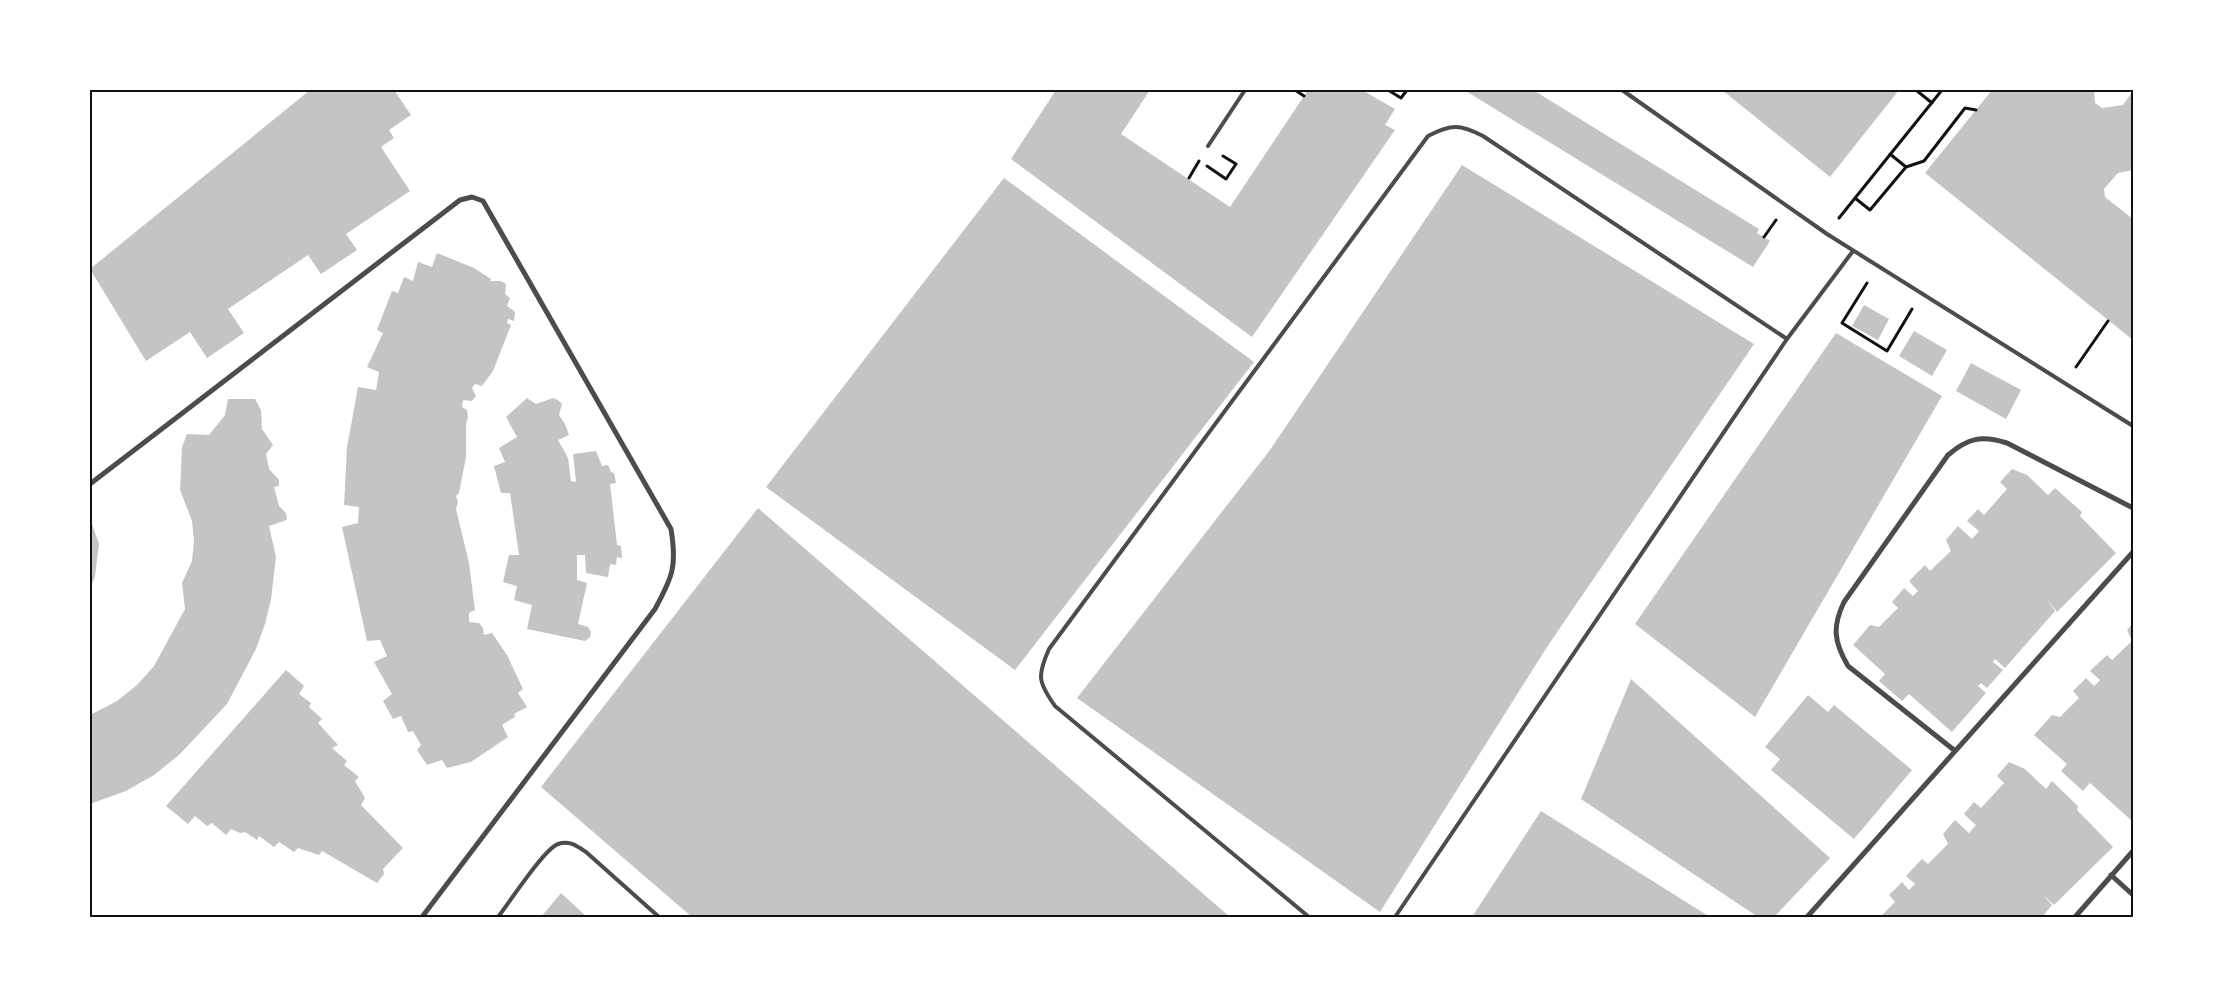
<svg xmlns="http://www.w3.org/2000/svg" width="2223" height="1007" font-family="'PT Sans Narrow',sans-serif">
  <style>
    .building { fill: #c4c4c4 }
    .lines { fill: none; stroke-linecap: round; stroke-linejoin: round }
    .path { stroke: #111; stroke-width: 3 }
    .service { stroke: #4c4c4c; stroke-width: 4 }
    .minor { stroke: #4c4c4c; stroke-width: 5 }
    .neatline { fill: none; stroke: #111; stroke-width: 2 }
  </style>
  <rect width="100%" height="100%" fill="#fff"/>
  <!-- building -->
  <path class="building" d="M 310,90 L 394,90 L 411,115 L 389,130 L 394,138 L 381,147 L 410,191 L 346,234 L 357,250 L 321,274 L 308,255 L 228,309 L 244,333 L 207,358 L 190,332 L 146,361 L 90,269 Z
    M 1056,90 L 1150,90 L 1121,134 L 1230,207 L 1308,90 L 1362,90 L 1395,109 L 1385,125 L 1395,130 L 1252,337 L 1011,159 Z
    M 1464,90 L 1533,90 L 1759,229 L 1757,233 L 1770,241 L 1753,267 Z
    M 1722,90 L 1899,90 L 1830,177 Z
    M 1992,90 L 2094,90 L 2095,103 L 2102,108 L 2123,105 L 2133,91 L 2133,170 L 2118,173 L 2104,189 L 2105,197 L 2133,219 L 2133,340 L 1925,173 Z
    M 1462,165 L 1754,344 L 1547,647 L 1380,912 L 1077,698 L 1270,450 Z
    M 1004,178 L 1254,362 L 1015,670 L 766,487 Z
    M 437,253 L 474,268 L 491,279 L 490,281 L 501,281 L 506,284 L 505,294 L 510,298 L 507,306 L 515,312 L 514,321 L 508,319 L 507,323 L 511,325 L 493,371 L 482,386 L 475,384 L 472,388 L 476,396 L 472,401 L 463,400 L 462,407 L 467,410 L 468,417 L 466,424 L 466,457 L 459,493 L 456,496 L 458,502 L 456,509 L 469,563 L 475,610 L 469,613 L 469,622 L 479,623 L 483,628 L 484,635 L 492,633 L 507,655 L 523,689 L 518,693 L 527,707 L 514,714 L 515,717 L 502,725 L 508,737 L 471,762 L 447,768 L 442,760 L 427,765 L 417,750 L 421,745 L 413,731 L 408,732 L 401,716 L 393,719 L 383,701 L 392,694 L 374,662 L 387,656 L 380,640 L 367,641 L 342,527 L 358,523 L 359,507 L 344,505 L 347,447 L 358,387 L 376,390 L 379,372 L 367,367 L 383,333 L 377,330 L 392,291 L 398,293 L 404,277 L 413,281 L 418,262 L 432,267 Z
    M 1864,305 L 1889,319 L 1878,340 L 1852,326 Z
    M 1914,331 L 1947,350 L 1932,376 L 1899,356 Z
    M 1836,333 L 1942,396 L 1755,717 L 1635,624 Z
    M 1971,363 L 2021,390 L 2006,419 L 1956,391 Z
    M 527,398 L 536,404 L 553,398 L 558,400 L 562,404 L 559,415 L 565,424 L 569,435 L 558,440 L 568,458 L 571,481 L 576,482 L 573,454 L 596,451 L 602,466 L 608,465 L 611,472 L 614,473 L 616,483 L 610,484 L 617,545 L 621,546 L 622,558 L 617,557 L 616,565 L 610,564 L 608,577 L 586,573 L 585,555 L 577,555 L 577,580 L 587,583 L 578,624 L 588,627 L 591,632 L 590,637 L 585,641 L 527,629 L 532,605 L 514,600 L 517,586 L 503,582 L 509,555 L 519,555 L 510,493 L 501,493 L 494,466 L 505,462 L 499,448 L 517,437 L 506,417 Z
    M 228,399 L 255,399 L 261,410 L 262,429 L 273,445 L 266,454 L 269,469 L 279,480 L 279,486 L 274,487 L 279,506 L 286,513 L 287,519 L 284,521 L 269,526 L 276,557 L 271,599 L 265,624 L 256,649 L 227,704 L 179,755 L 154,775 L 126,791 L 90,804 L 90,715 L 117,701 L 137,685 L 154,666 L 185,609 L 182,583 L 192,561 L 194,541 L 192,521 L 180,490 L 182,447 L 187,434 L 209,435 L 225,415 Z
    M 2012,469 L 2027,475 L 2048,495 L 2055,488 L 2082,512 L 2080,516 L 2116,553 L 2057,612 L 2047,599 L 2055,611 L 2005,668 L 1995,659 L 1993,662 L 2003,670 L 1987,688 L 1981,683 L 1978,686 L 1986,693 L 1952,732 L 1909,694 L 1902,701 L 1879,681 L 1885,674 L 1853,645 L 1870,625 L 1879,627 L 1898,608 L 1892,602 L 1904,588 L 1913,596 L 1918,591 L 1909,581 L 1925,565 L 1930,571 L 1951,551 L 1946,540 L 1958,526 L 1972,539 L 1979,531 L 1967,521 L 1978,509 L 1984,515 L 2007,489 L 2000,482 Z
    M 758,508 L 1230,917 L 692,917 L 541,787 Z
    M 90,519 L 99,544 L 95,576 L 90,589 Z
    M 2133,623 L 2133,822 L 2090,783 L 2083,791 L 2061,771 L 2067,764 L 2034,735 L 2052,715 L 2060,717 L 2079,698 L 2073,691 L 2086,678 L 2094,686 L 2100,680 L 2090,671 L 2107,655 L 2112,660 L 2132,641 L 2127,630 Z
    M 286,670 L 304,686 L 299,694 L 311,703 L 309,707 L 322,719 L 318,723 L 338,745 L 332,748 L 347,761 L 344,765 L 359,777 L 355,781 L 365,798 L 361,805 L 403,848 L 383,869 L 384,874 L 377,883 L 322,851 L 319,855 L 298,848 L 294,852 L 279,842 L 274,847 L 259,836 L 257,840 L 245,832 L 240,833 L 231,829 L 226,835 L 212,823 L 207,826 L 195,816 L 188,824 L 166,806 Z
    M 1631,679 L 1830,858 L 1774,917 L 1758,917 L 1581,799 Z
    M 1808,695 L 1828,712 L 1834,705 L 1912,770 L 1854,839 L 1771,770 L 1780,759 L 1765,747 Z
    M 2009,762 L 2025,769 L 2046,789 L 2052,781 L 2078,806 L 2077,810 L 2113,847 L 2054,905 L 2043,895 L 2052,905 L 2042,917 L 1880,917 L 1895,902 L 1889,895 L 1902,882 L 1909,890 L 1915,884 L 1906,876 L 1922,859 L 1928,864 L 1948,844 L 1943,834 L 1955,820 L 1969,833 L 1976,825 L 1964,814 L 1974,802 L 1981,808 L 2004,783 L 1997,776 Z
    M 1541,811 L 1710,917 L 1472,917 Z
    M 561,893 L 587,917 L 541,917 Z"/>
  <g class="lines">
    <!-- path -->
    <path class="path" d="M 1295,90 L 1304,96
      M 1388,90 L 1401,98 L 1407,90
      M 1916,90 L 1932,103
      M 1207,166 L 1226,179 L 1236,164 L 1223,156
      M 1906,167 L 1924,161 L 1965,108 L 1976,110
      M 1189,178 L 1199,161
      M 1855,198 L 1870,210 L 1906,167 L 1890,154
      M 1839,218 L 1942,90
      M 1764,237 L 1776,220
      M 1867,283 L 1842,323 L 1887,351 L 1912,309
      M 2076,367 L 2108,321"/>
    <!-- service -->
    <path class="service" d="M 1622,90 L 1827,234 L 2133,426
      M 1208,146 L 1245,90
      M 498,917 C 509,903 544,849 558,844 C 569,840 577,846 586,852 L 659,917
      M 1309,917 L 1055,706 C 1038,682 1037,676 1049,649 L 1428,136 C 1451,124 1460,124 1483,136 L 1787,339
      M 1395,917 L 1787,339 L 1853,251"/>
    <!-- minor -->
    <path class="minor" d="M 90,484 L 460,200 L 472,197 L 483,201 L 671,529 C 677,566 673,576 655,609 L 422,917
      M 1954,750 L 1848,666 C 1834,642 1832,627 1844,602 L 1948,455 C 1968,438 1981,435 2007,443 L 2133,508
      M 2111,875 L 2133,895
      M 1807,917 L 2133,552
      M 2075,917 L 2133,851"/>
  </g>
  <!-- border -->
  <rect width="2223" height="1007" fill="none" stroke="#ffffff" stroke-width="182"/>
  <rect x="91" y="91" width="2041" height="825" class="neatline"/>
</svg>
